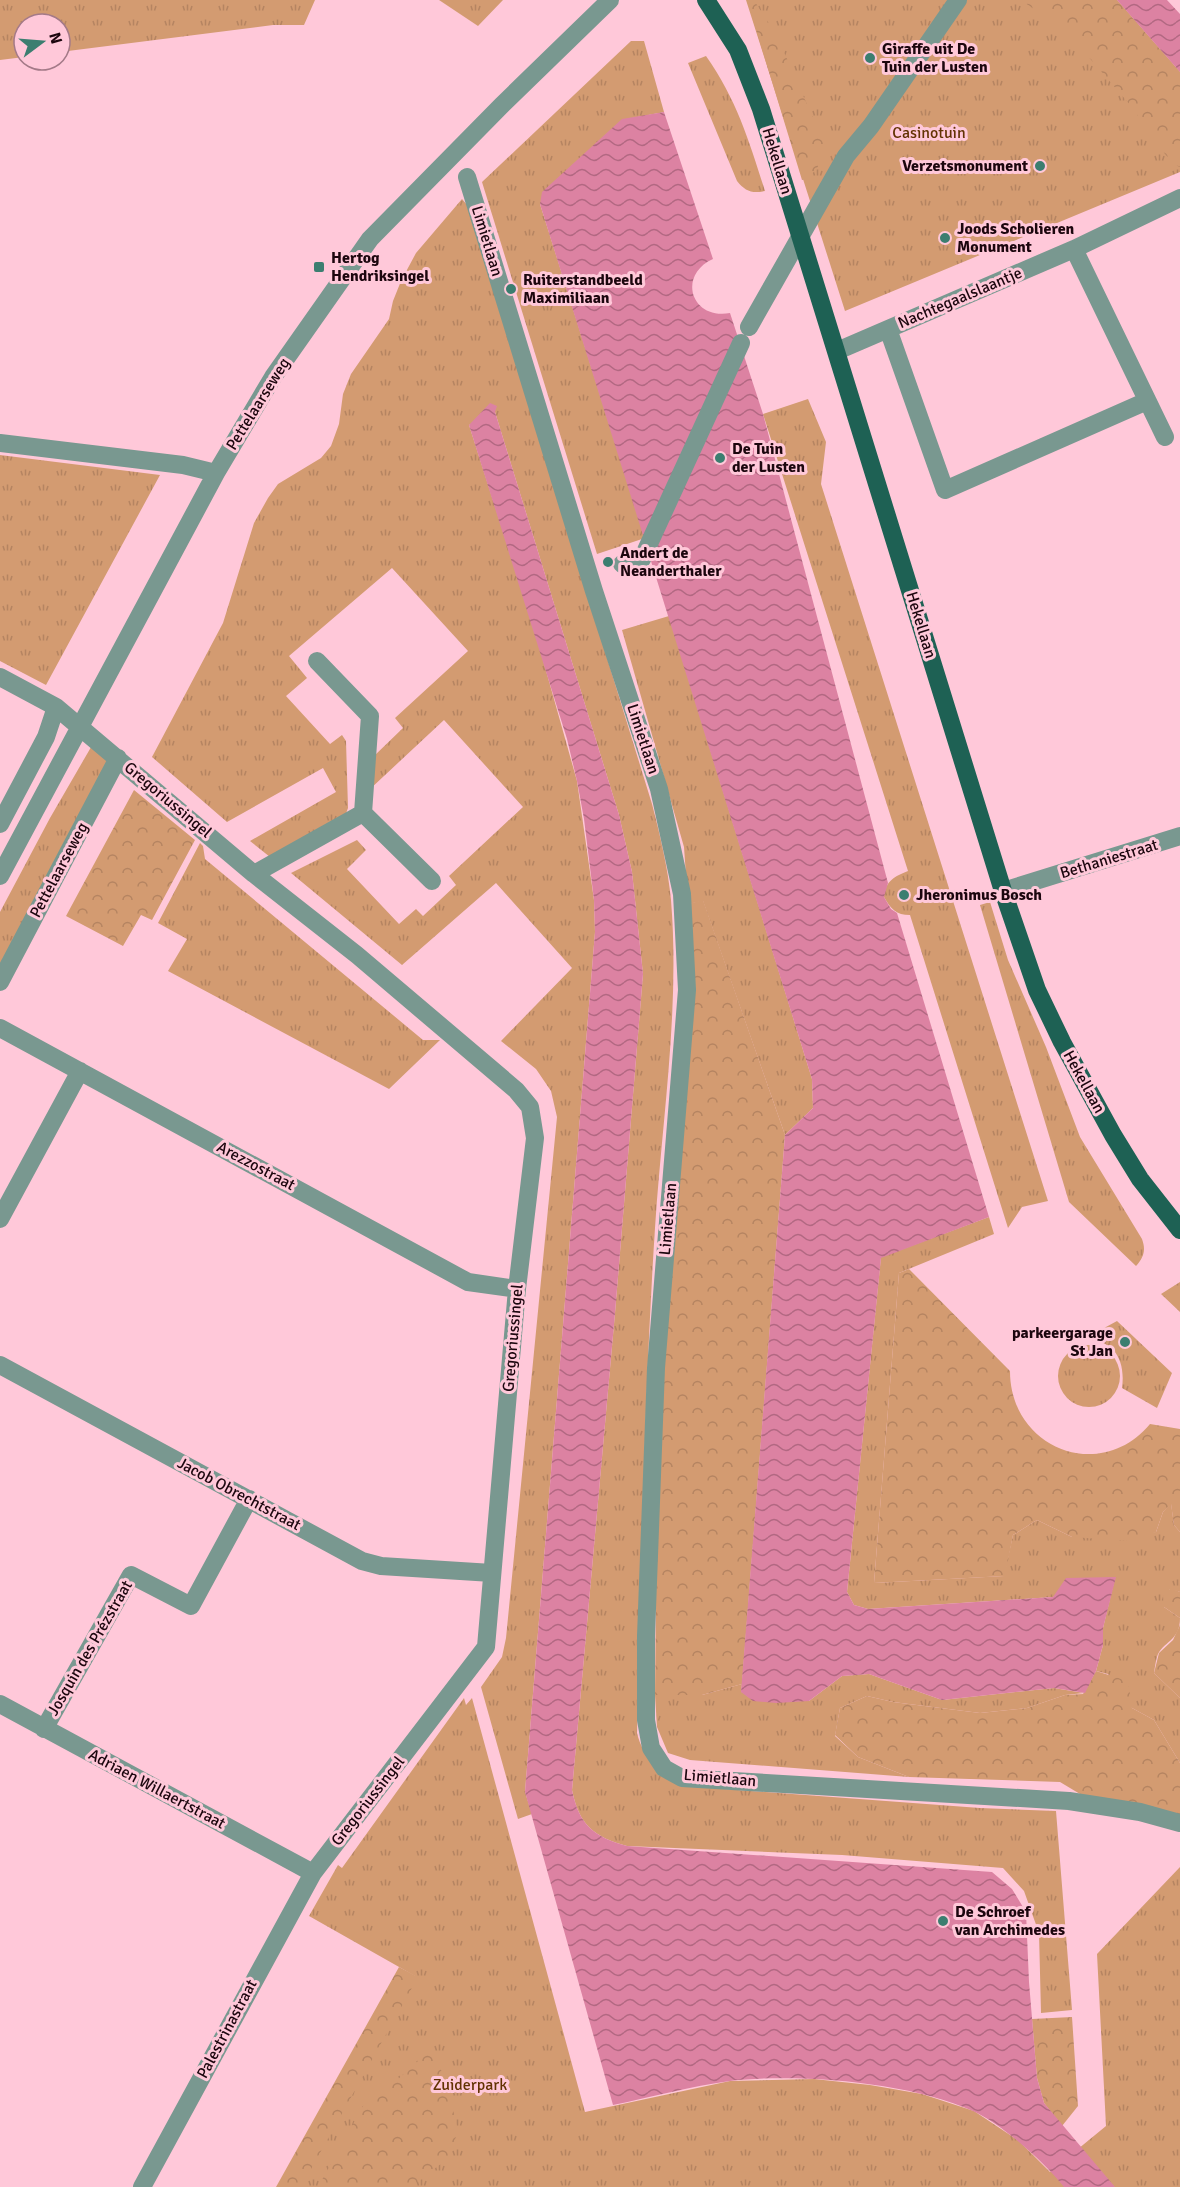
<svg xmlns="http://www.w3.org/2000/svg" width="1180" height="2187" font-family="Signika,sans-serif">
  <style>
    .grass { fill: url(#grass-tufts) }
    .forest { fill: url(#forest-crowns) }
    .water { fill: url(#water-waves) }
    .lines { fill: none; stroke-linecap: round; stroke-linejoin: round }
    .minor { stroke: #799890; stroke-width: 18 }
    .major { stroke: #1e6154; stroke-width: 18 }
    .poi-dot { fill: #3c7e70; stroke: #ffc8d9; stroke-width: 2 }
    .labels { text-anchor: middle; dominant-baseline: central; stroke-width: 6; stroke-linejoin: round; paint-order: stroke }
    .poi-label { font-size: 16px; font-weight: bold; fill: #1c060e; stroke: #ffc8d9; text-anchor: start }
    .park-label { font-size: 16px; fill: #623202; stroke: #ffc8d9 }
    .street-label { font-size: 16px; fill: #1c060e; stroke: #ffc8d9 }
  </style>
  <defs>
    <pattern id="grass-tufts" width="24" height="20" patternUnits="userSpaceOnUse" patternTransform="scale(1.5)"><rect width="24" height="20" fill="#d39b71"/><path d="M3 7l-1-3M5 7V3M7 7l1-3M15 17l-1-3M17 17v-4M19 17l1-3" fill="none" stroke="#b58461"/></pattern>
    <pattern id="forest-crowns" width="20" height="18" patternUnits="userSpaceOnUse" patternTransform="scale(1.5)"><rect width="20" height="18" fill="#d39b71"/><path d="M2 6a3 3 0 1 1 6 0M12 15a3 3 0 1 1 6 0" fill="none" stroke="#b58461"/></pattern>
    <pattern id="water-waves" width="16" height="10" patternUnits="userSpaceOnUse" patternTransform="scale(1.5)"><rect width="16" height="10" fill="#dc82a2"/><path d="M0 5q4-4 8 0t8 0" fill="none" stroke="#b26882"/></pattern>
  </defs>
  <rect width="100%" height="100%" fill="#ffc8d9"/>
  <!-- grass -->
  <path class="grass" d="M 0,0 L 315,0 L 304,25 L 273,25 L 60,52 L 60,24 L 24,24 L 24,57 L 0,60 Z
    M 439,0 L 503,0 L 478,26 Z
    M 746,0 L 1117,0 L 1180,72 L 1180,172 L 845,311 Z
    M 631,41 L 644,41 L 664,112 L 622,120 L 540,204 L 645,538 L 597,554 L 482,182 Z
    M 706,56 C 737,100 749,141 765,191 C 752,194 745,191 737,181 L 688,63 Z
    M 462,199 L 468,206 L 652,804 C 660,835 668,868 671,900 C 680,1010 662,1119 655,1228 C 644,1396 642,1565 637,1733 C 644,1762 662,1770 685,1786 L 980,1808 L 1056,1811 L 1072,2010 L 1041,2013 L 1039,1933 L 1024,1891 L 1003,1868 L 842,1855 L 627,1846 C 594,1837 579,1825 572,1790 L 615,1313 L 643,974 L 632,872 L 619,815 L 495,412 L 469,425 L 536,635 L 577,781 L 594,900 L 595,932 L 525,1792 L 532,1814 L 518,1819 L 481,1687 L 502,1657 L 506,1638 L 557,1117 L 551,1091 L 536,1069 L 501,1041 L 572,968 L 496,883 L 402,965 L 291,873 L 357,840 L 366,850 L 347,869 L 399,924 L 416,909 L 423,916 L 456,885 L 449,876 L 523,807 L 444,720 L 369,790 L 373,757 L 403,728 L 395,718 L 468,651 L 392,568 L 289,656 L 307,678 L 286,696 L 330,744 L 342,735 L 346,741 L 348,808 L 344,819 L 270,857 L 250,841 L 336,792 L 323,768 L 227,822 L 152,757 L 223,623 L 254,523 L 268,498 L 278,484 L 321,458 L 331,446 L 339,424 L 343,394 L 351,374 L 389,319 L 393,301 L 401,281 L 416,253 Z
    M 808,399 L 826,442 L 821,484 L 1048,1201 L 1022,1207 L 1008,1228 L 910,915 C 896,915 891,909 884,897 C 885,881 895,876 908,871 L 763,414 Z
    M 0,455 L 160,475 L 46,685 L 0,661 Z
    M 669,616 L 812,1079 L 813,1108 L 785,1135 L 703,901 L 688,904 L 684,847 L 622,630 Z
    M 94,742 L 114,750 L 0,967 L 0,912 L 50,818 Z
    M 200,843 L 203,846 L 205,859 L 423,1040 L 440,1040 L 389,1089 L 168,971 L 187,939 L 158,923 Z
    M 990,902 L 1008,960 L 1046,1047 L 1080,1137 L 1142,1239 C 1146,1250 1144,1257 1136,1266 L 1069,1202 L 980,905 Z
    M 989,1217 L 994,1234 L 899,1273 L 874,1583 L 1004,1576 L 1013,1535 L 1037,1520 L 1072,1537 L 1156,1532 L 1163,1512 L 1171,1503 L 1174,1525 L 1180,1532 L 1180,1592 L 1170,1589 L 1164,1607 L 1180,1618 C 1180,1640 1166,1640 1158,1654 C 1156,1659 1155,1667 1154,1673 L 1180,1698 L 1180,1763 L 1154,1720 L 1132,1708 L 1108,1674 L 1096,1671 L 1103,1645 L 1103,1628 L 1115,1578 L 1053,1597 L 868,1609 L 854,1605 L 847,1592 L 881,1257 Z
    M 1180,1282 L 1180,1312 L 1161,1294 Z
    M 1117,1321 L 1172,1373 L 1157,1408 L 1122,1388 C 1126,1359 1113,1338 1082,1340 Z
    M1058 1376a31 31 0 1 1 62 0a31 31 0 1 1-62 0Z
    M 869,1674 L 942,1700 L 1054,1688 L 1084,1693 L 1065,1695 L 1027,1708 L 980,1713 L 893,1702 L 867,1696 L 840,1708 L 835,1736 L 858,1757 L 909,1777 L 690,1760 L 668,1753 L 657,1727 L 655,1695 L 702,1695 L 742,1684 L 741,1692 L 809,1701 L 842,1676 Z
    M 464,1698 L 466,1705 L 472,1698 L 585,2112 L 730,2081 L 814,2079 L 870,2085 L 922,2094 L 974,2111 L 1019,2141 L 1050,2172 L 1106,2126 L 1097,1954 L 1180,1867 L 1180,2187 L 297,2187 L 415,1976 L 309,1916 L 338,1865 L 342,1868 Z"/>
  <!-- forest -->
  <path class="forest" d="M 747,0 L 755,2 L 776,34 L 824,143 C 822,161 819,172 802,180 Z
    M 1021,0 L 1117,0 L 1180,72 L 1180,167 L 1175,165 L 1165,154 L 1131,106 L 1068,33 Z
    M 134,790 L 195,840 L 152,920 L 141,915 L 123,946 L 66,916 Z
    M 703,900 L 785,1135 L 742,1684 L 702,1695 L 655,1695 L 658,1393 L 688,904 Z
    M 909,1269 L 1010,1371 C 1010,1448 1100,1484 1150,1424 L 1180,1429 L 1180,1532 L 1174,1525 L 1171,1504 L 1163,1512 L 1156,1532 L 1128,1541 L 1072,1537 L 1037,1520 L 1013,1535 L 1005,1576 L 874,1583 L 899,1273 Z
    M 1171,1588 L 1180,1592 L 1180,1618 L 1164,1607 L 1163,1596 Z
    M 1180,1625 L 1180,1698 L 1154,1673 L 1159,1653 L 1173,1640 Z
    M 1096,1671 L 1128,1681 L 1132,1708 L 1154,1720 L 1180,1763 L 1180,1820 L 1080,1794 L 1060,1782 L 909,1777 L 858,1757 L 835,1735 L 840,1708 L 867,1696 L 893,1702 L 980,1713 L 1027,1708 L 1065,1695 L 1083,1694 Z
    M 399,1967 L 418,1977 L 301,2187 L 276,2187 Z
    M 1072,2017 L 1078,2106 L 1062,2126 L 1044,2103 L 1037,2078 L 1032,2019 Z
    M 429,2051 L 446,2078 L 458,2132 L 447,2159 L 411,2187 L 318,2187 L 377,2081 L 396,2081 Z"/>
  <!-- water -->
  <path class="water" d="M 1117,0 L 1167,0 L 1180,14 L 1180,72 Z
    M 664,112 L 713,259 C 677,275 691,320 730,313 L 763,414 L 888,883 L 884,897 L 891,909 L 897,913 L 989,1217 L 881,1258 L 847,1592 L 854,1605 L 868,1609 L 1053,1597 L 1066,1578 L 1116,1577 L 1103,1628 L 1103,1645 L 1096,1671 L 1085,1693 L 1054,1688 L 942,1700 L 869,1674 L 842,1676 L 809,1701 L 776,1703 L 753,1701 L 741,1692 L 785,1135 L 813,1108 L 812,1079 L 540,204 L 542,192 L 622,119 Z
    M 490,403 L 497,406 L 495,412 L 619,815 L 632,872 L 643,974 L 615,1313 L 572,1790 C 579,1825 594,1837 627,1846 L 992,1872 L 1012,1889 L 1026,1912 L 1029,1982 L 1037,2078 L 1044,2103 L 1115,2187 L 1064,2187 C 1044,2162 1002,2124 973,2111 C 909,2082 799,2073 730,2081 C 691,2086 652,2097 613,2105 L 525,1792 L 595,932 L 594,900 L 584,819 L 577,781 L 567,739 L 469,425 Z"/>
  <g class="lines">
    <!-- minor -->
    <path class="minor" d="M 467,177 L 594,591 L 659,789 L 682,894 L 687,990 L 656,1368 L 646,1636 L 646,1720 L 651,1748 L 664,1768 L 682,1778 L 1069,1801 L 1140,1812 L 1180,1823
      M 1074,249 L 1165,437
      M 749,327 L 846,156 L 871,126 L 958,0
      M 888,329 L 945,490 L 1147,401
      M 837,351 L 1074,249 L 1180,198
      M 0,443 L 183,465 L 216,473
      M 622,564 L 642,559 L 741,343
      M 317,661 L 370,716 L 363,813
      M 0,677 L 56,707 L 254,874 L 357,955 L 516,1090 L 530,1107 L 535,1138 L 517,1289 L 486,1647 L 313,1873 L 142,2187
      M 363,813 L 432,881
      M 0,824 L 46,737 L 56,707
      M 254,874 L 363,813
      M 0,876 L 216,473 L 273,377 L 370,239 L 502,105 L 610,0
      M 1003,891 L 1180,836
      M 0,982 L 118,758
      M 0,1028 L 468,1282 L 517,1289
      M 0,1219 L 80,1071
      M 0,1365 L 362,1561 L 381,1566 L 492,1573
      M 0,1704 L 313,1873
      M 44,1729 L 131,1575 L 191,1606 L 249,1499"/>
    <!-- major -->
    <path class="major" d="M 706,0 L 738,50 L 761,109 L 1003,891 L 1037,990 L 1062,1042 L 1113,1135 L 1140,1179 L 1180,1230"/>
  </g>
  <!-- markers -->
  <g class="poi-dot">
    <circle cx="870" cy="58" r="6"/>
    <circle cx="1040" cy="166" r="6"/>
    <circle cx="945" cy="238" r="6"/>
    <rect x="313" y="261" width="12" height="12" rx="3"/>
    <circle cx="511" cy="289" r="6"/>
    <circle cx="720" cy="458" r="6"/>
    <circle cx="608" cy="562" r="6"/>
    <circle cx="904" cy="895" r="6"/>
    <circle cx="1125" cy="1342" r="6"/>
    <circle cx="943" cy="1921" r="6"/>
  </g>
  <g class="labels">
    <!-- poi labels -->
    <g class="poi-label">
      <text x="882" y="49">Giraffe uit De<tspan x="882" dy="18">Tuin der Lusten</tspan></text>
      <text x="1028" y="166" text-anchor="end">Verzetsmonument</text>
      <text x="957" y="229">Joods Scholieren<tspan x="957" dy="18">Monument</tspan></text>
      <text x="331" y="258">Hertog<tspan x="331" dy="18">Hendriksingel</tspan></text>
      <text x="523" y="280">Ruiterstandbeeld<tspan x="523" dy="18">Maximiliaan</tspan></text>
      <text x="732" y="449">De Tuin<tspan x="732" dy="18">der Lusten</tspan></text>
      <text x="620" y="553">Andert de<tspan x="620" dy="18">Neanderthaler</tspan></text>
      <text x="916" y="895">Jheronimus Bosch</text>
      <text x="1113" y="1333" text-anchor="end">parkeergarage<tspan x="1113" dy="18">St Jan</tspan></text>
      <text x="955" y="1912">De Schroef<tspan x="955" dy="18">van Archimedes</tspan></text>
    </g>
    <!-- park labels -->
    <g class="park-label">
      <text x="929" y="133">Casinotuin</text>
      <text x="470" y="2085">Zuiderpark</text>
    </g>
    <!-- street labels -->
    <g class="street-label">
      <text transform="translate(777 161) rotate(73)">Hekellaan</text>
      <text transform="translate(487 241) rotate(73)">Limietlaan</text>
      <text transform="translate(960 298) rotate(-23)">Nachtegaalslaantje</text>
      <text transform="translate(258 404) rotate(-58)">Pettelaarseweg</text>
      <text transform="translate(921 625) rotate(73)">Hekellaan</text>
      <text transform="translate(643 739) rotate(72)">Limietlaan</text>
      <text transform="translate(168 800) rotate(40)">Gregoriussingel</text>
      <text transform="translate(1109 859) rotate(-17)">Bethaniestraat</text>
      <text transform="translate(59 870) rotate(-62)">Pettelaarseweg</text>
      <text transform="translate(1084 1082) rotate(61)">Hekellaan</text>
      <text transform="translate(256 1166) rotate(28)">Arezzostraat</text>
      <text transform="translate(668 1219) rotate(-85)">Limietlaan</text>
      <text transform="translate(513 1338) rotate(-85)">Gregoriussingel</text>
      <text transform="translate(239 1494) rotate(28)">Jacob Obrechtstraat</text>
      <text transform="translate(90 1648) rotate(-60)">Josquin des Prézstraat</text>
      <text transform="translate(720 1778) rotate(5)">Limietlaan</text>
      <text transform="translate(157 1789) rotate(28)">Adriaen Willaertstraat</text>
      <text transform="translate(368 1801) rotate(-52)">Gregoriussingel</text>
      <text transform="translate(227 2029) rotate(-62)">Palestrinastraat</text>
    </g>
  </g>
  <!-- north arrow -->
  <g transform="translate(42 42) rotate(74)"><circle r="28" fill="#ffc8d9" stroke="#a47a88" stroke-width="1.5"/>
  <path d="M0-4.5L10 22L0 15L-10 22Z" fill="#3c7e70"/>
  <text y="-9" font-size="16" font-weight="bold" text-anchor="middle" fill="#1c060e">N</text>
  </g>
</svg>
